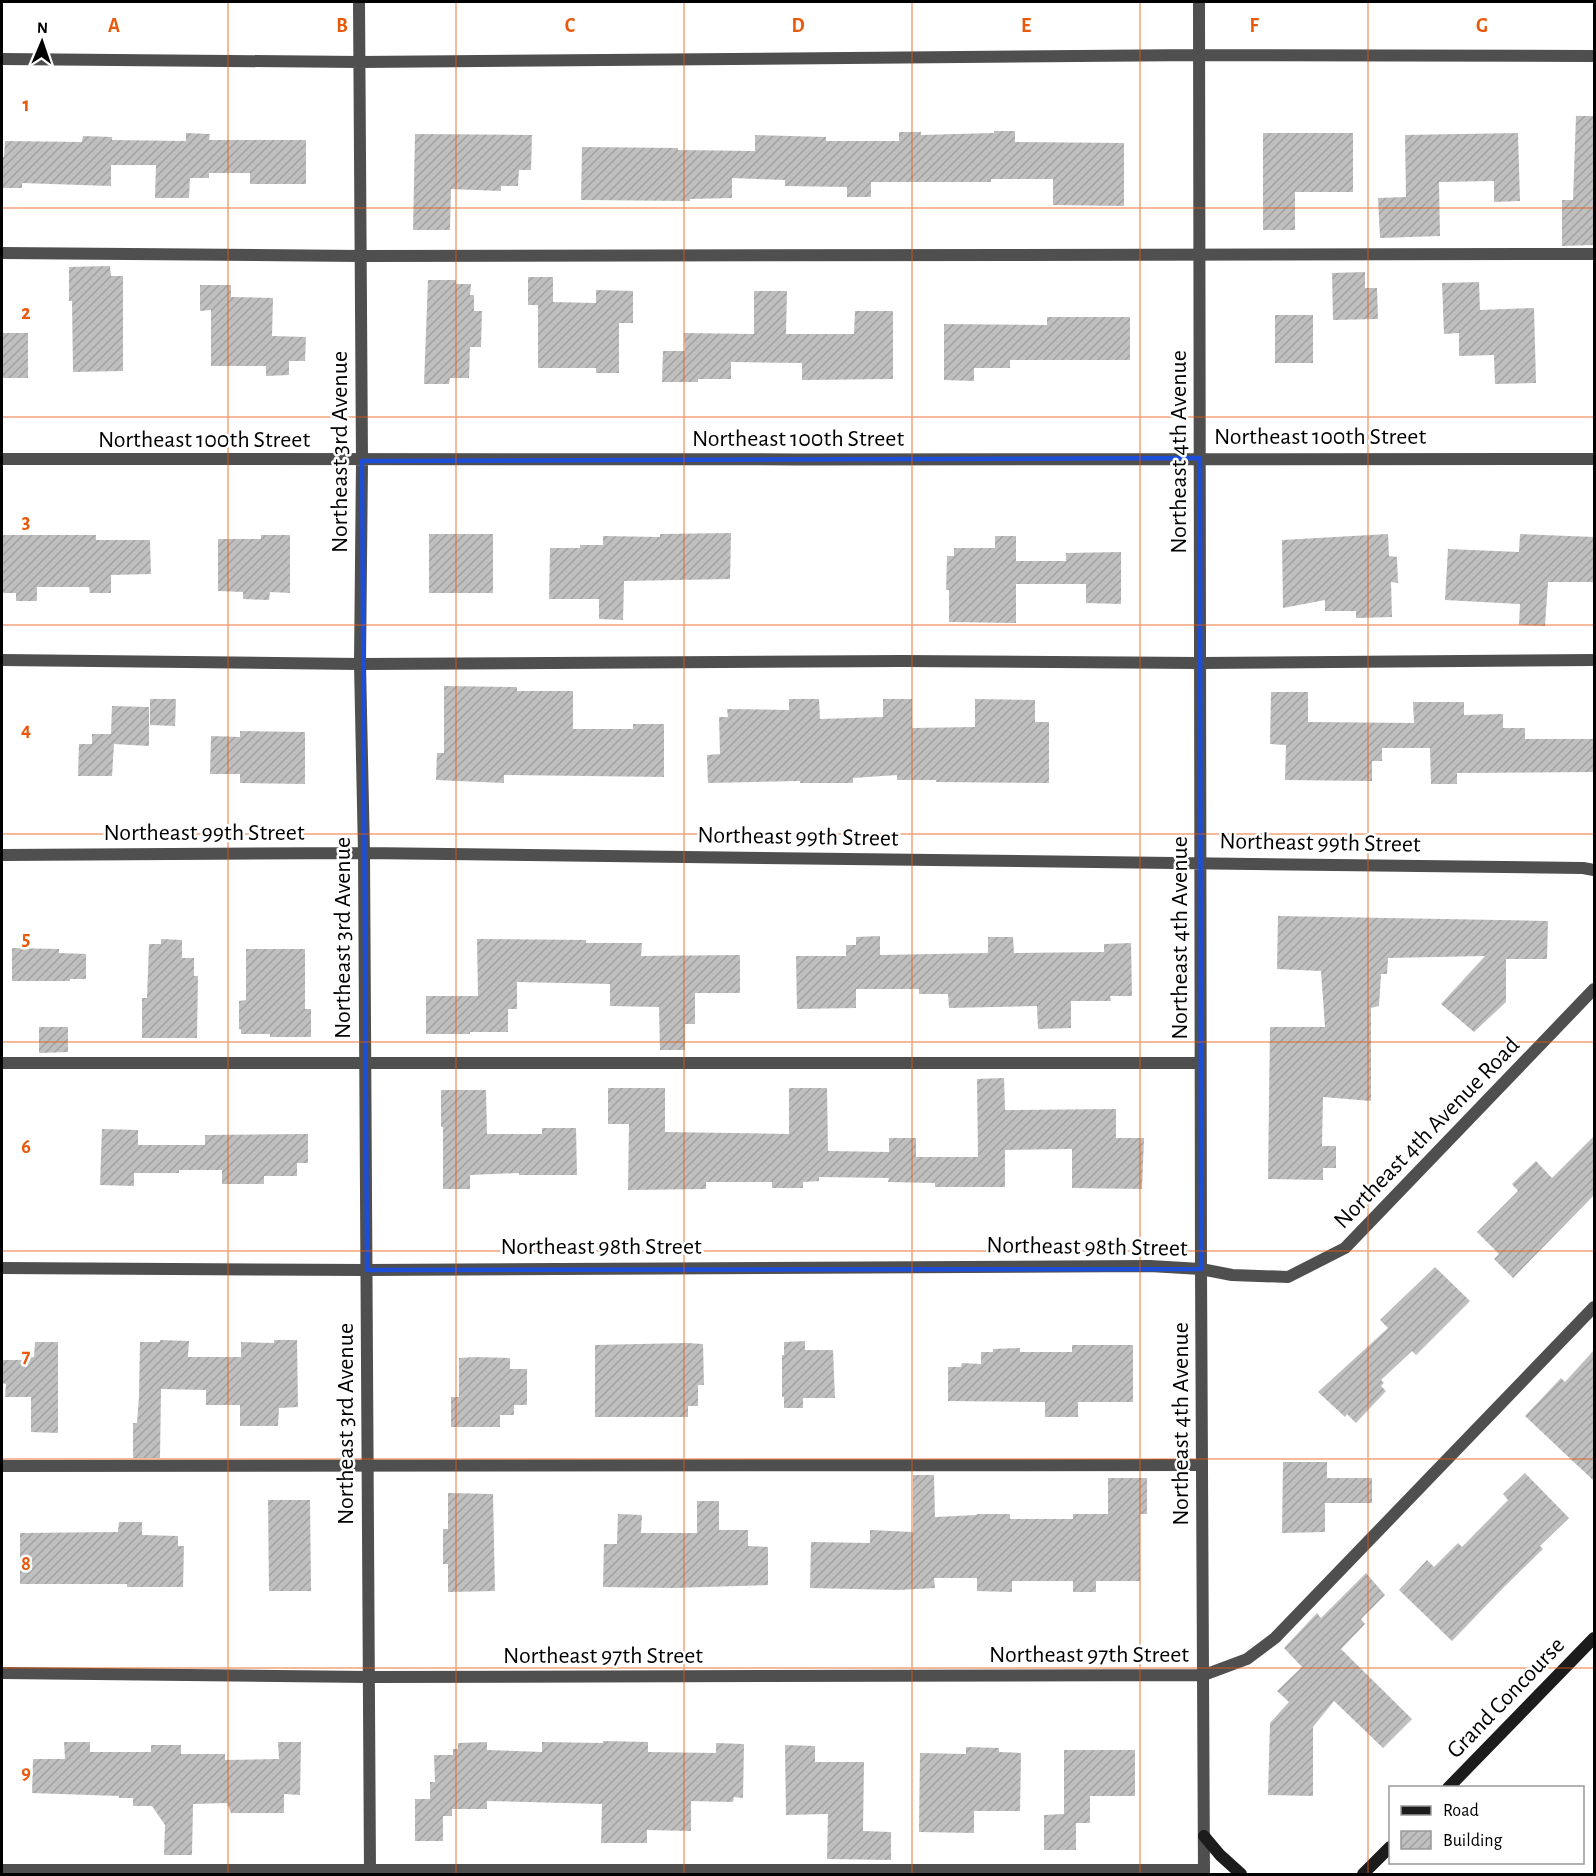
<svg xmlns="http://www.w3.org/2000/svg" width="1596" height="1876" font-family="'Alegreya Sans',sans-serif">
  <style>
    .building { fill: url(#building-hatch) }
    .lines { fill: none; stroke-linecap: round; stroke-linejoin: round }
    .lane { stroke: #4f4f4f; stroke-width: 12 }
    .street { stroke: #4f4f4f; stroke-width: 12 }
    .secondary { stroke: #1c1c1c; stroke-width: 12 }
    .marked { fill: none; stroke: #1d4ed8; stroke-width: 4.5; stroke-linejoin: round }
    .grid { fill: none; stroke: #e8590c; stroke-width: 1.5; stroke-opacity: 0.55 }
    .labels { text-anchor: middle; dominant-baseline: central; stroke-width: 5; stroke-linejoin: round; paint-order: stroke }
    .street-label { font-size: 24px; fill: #000; stroke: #fff }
    .grid-label { font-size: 20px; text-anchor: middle; font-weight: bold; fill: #e8590c; stroke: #fff; stroke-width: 5; stroke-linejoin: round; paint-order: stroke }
  </style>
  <defs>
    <pattern id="building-hatch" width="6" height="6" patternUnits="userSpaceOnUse" patternTransform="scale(1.5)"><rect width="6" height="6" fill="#bfbfbf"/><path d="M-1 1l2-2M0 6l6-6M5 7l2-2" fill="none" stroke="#a2a2a2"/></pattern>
  </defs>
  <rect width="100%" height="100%" fill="#fff"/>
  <!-- building -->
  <path class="building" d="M 1576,116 L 1594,116 L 1594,245 L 1562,246 L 1562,200 L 1573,200 Z
    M 994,131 L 1015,131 L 1015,142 L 1124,143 L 1124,206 L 1053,205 L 1053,179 L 991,179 L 991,182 L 871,182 L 871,197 L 847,197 L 847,187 L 785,186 L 785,180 L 732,178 L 732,198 L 690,199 L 690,201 L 581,200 L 582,147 L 678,148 L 678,150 L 755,151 L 755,135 L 826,137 L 826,141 L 899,141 L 899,132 L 921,132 L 921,135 L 994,133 Z
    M 186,133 L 210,134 L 209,140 L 306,140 L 306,184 L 250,184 L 250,173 L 209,173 L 209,178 L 190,178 L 189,198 L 155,198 L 156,165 L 111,165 L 111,186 L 22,183 L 22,188 L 2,188 L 2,157 L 4,157 L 5,141 L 82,142 L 83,136 L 112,137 L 112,140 L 186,141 Z
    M 1263,133 L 1353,133 L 1353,192 L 1295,192 L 1295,230 L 1263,230 Z
    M 1518,133 L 1520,201 L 1494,202 L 1494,181 L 1439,182 L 1440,236 L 1380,238 L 1378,198 L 1406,197 L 1405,135 Z
    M 415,134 L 532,135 L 531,170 L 519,170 L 518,186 L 501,186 L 501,191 L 451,189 L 450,230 L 413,230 Z
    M 110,266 L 111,276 L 123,276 L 123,371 L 73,372 L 72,301 L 69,301 L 69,267 Z
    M 1365,272 L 1365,288 L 1377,288 L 1378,319 L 1333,320 L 1332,273 Z
    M 528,277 L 553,277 L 553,302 L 596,303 L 596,290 L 633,291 L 633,323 L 619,323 L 619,373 L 596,373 L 596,368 L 538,368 L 538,305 L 528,305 Z
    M 428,280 L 456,280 L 456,284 L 471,284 L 470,295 L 474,295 L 474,311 L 482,311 L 481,347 L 470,347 L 469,378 L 450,378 L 449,384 L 424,384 Z
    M 1479,282 L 1480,310 L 1534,308 L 1536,383 L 1495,384 L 1494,355 L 1459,356 L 1459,333 L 1444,334 L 1442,283 Z
    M 200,285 L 231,285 L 231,297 L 273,298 L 272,336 L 306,337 L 305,361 L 289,361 L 289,375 L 266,376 L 266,366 L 211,366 L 211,310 L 200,311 Z
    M 754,291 L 787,291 L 786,334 L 854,334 L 855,311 L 893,311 L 893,379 L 802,380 L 802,363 L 731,362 L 731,379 L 698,379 L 698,382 L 662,382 L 663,351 L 685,351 L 684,333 L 754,334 Z
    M 1275,315 L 1313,315 L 1313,363 L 1275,363 Z
    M 1047,317 L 1130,317 L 1130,360 L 1010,360 L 1010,368 L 974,368 L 974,381 L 944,380 L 944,324 L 1047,325 Z
    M 2,333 L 28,333 L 28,378 L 2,378 Z
    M 731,533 L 730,579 L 624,581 L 623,620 L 599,619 L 599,599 L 549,599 L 550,548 L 580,548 L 580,545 L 603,545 L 603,536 L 660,537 L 660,534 Z
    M 429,534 L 493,534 L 493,593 L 429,593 Z
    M 1388,534 L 1389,556 L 1397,557 L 1398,583 L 1391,582 L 1392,617 L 1356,618 L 1356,611 L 1325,611 L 1325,600 L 1283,608 L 1282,540 Z
    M 1520,534 L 1594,537 L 1594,582 L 1548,582 L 1545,626 L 1519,625 L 1520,604 L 1445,600 L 1448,549 L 1519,552 Z
    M 2,535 L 96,535 L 96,540 L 150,540 L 151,574 L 111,575 L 111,593 L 90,593 L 89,587 L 37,587 L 37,601 L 16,601 L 16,593 L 2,593 Z
    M 261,535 L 290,535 L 290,593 L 270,592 L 269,600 L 243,599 L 243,592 L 218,591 L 218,539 L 261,539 Z
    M 995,536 L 1016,536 L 1016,561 L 1066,561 L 1066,553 L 1121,552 L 1121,604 L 1086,603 L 1086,584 L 1016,584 L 1016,623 L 949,622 L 949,590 L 946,590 L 947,556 L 954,556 L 954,548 L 995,548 Z
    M 444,686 L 517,687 L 517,691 L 573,691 L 573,729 L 633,729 L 633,724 L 664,724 L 664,777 L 504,775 L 504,783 L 436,780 L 437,753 L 444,753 Z
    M 1271,692 L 1308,692 L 1308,722 L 1414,723 L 1413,702 L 1464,702 L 1464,715 L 1503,714 L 1503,728 L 1525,728 L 1525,739 L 1594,739 L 1594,772 L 1457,773 L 1457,784 L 1431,784 L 1430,748 L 1382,748 L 1382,761 L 1372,761 L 1372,781 L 1285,780 L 1286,745 L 1270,744 Z
    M 150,699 L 176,699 L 175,726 L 150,725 Z
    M 789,699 L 819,699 L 820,719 L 883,717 L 883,699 L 912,699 L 912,728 L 975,727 L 975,699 L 1035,700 L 1035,722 L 1049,722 L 1049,783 L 936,782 L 936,780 L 897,780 L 897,775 L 853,778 L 853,783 L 800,783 L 800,781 L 708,783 L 707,755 L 720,754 L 719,717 L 728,717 L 727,709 L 789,710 Z
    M 112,706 L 149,707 L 149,746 L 114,744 L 112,776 L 78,776 L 79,744 L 92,744 L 92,734 L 111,734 Z
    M 240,731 L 305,732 L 305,784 L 240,783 L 240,774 L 210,774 L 211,736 L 240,737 Z
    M 1278,916 L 1548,921 L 1547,959 L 1506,959 L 1506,1002 L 1474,1032 L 1441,1004 L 1485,956 L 1388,958 L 1387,974 L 1381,974 L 1379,1006 L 1371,1008 L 1371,1101 L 1323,1097 L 1322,1146 L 1336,1146 L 1336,1168 L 1323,1168 L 1323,1180 L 1268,1179 L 1270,1027 L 1325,1027 L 1321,971 L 1277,969 Z
    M 880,936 L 880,955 L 988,953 L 988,937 L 1013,937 L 1014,953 L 1104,952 L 1104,944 L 1131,943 L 1132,996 L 1110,996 L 1111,1001 L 1071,1001 L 1071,1028 L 1038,1029 L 1037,1006 L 949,1008 L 948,994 L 919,994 L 919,989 L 856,989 L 856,1008 L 797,1009 L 796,956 L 846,956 L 846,945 L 856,945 L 856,937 Z
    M 161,939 L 182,940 L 182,958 L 194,958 L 194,976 L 198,976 L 197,1038 L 142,1038 L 142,998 L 147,998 L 149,944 L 161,944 Z
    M 477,939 L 586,940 L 586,943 L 642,943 L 641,956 L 740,955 L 740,993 L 695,993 L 695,1024 L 685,1024 L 685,1050 L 660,1050 L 659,1007 L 610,1006 L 610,984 L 517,982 L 517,1009 L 508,1009 L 508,1032 L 470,1032 L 470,1034 L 426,1034 L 426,996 L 478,996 Z
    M 12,948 L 59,949 L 59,953 L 86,954 L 86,979 L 70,979 L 70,981 L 12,981 Z
    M 246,949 L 305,949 L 305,1009 L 311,1009 L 311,1037 L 270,1037 L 270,1034 L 241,1034 L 241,1029 L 239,1029 L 239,1001 L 246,1000 Z
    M 39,1027 L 68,1027 L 68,1052 L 39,1053 Z
    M 1004,1078 L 1005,1110 L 1116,1109 L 1116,1138 L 1144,1138 L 1142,1189 L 1072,1188 L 1072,1149 L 1005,1150 L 1005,1187 L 935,1187 L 935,1183 L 888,1182 L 889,1178 L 819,1177 L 819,1181 L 803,1182 L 803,1188 L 772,1188 L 772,1182 L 706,1182 L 706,1189 L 628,1190 L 629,1124 L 608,1124 L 608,1088 L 665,1088 L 665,1132 L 789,1134 L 789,1088 L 827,1088 L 828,1151 L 889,1152 L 889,1138 L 916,1138 L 916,1157 L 978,1157 L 977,1079 Z
    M 441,1090 L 486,1090 L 487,1134 L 542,1134 L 542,1128 L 576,1128 L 577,1175 L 519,1175 L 519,1173 L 470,1175 L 470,1189 L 443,1189 L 443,1127 L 441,1127 Z
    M 102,1129 L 138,1130 L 138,1145 L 205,1145 L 205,1135 L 308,1134 L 308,1163 L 297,1163 L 297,1176 L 264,1176 L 264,1184 L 222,1184 L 222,1170 L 179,1170 L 179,1173 L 134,1173 L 134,1186 L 100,1185 Z
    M 1594,1136 L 1594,1195 L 1513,1278 L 1494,1259 L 1499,1254 L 1477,1232 L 1518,1191 L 1512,1184 L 1536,1161 L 1552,1178 Z
    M 1435,1267 L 1470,1301 L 1416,1355 L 1412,1351 L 1381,1380 L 1384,1383 L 1381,1386 L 1386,1391 L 1356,1423 L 1347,1414 L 1345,1417 L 1318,1392 L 1388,1328 L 1380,1320 Z
    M 160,1340 L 189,1341 L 188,1357 L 241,1357 L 241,1342 L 274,1343 L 274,1340 L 297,1340 L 298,1407 L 279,1408 L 278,1426 L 240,1426 L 240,1405 L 206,1405 L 206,1390 L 161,1389 L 160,1458 L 133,1458 L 133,1423 L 137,1423 L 139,1397 L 140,1342 L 160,1342 Z
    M 805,1341 L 805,1350 L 833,1350 L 835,1398 L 803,1398 L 803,1408 L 784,1408 L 784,1397 L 782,1397 L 782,1355 L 784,1355 L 784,1342 Z
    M 35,1342 L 58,1342 L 58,1433 L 31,1432 L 31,1397 L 5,1397 L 6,1384 L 2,1383 L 2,1360 L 28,1360 L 28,1357 L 34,1357 Z
    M 687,1343 L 703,1344 L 704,1385 L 698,1385 L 698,1406 L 688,1406 L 688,1417 L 595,1417 L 595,1345 Z
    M 1072,1345 L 1133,1345 L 1133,1402 L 1078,1402 L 1078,1417 L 1045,1417 L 1045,1402 L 948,1401 L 948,1367 L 961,1367 L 962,1363 L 981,1364 L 981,1352 L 993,1352 L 993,1349 L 1020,1348 L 1020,1352 L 1072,1352 Z
    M 1594,1350 L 1594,1481 L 1525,1416 L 1561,1378 L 1565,1382 Z
    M 475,1357 L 510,1358 L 510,1369 L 527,1369 L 527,1405 L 514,1405 L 514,1415 L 500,1415 L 500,1427 L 451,1427 L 451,1397 L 459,1397 L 459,1358 Z
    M 1283,1462 L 1327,1462 L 1327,1478 L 1372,1478 L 1372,1503 L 1325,1503 L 1325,1532 L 1282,1533 Z
    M 1525,1473 L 1569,1518 L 1540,1546 L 1543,1549 L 1504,1587 L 1452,1641 L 1399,1590 L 1427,1560 L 1434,1567 L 1458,1543 L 1462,1547 L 1508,1500 L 1503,1494 Z
    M 913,1475 L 934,1475 L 935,1517 L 977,1515 L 977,1514 L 1010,1514 L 1010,1519 L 1073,1519 L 1073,1514 L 1108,1514 L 1108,1478 L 1147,1478 L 1147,1514 L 1140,1514 L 1140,1581 L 1096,1581 L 1096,1592 L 1073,1592 L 1073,1581 L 1012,1581 L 1012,1592 L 977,1591 L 977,1578 L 934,1578 L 935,1588 L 899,1590 L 810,1588 L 811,1542 L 870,1543 L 870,1530 L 913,1532 Z
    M 448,1493 L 493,1494 L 495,1591 L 448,1592 L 448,1564 L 443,1564 L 443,1529 L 448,1529 Z
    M 268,1500 L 310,1500 L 311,1591 L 269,1591 Z
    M 697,1501 L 719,1501 L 719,1530 L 748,1530 L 748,1546 L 768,1547 L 768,1585 L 673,1588 L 603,1587 L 604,1544 L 617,1544 L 618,1514 L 642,1515 L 641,1533 L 697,1533 Z
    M 119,1522 L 142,1522 L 142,1535 L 178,1536 L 178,1546 L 184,1546 L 183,1587 L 127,1587 L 127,1584 L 20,1584 L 20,1533 L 118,1532 Z
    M 1366,1573 L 1385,1595 L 1361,1619 L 1365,1624 L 1341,1649 L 1412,1719 L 1383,1748 L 1334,1701 L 1313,1727 L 1313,1796 L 1268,1795 L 1270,1723 L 1289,1702 L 1277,1691 L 1302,1667 L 1284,1648 L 1317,1613 L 1321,1618 Z
    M 603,1741 L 648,1742 L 648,1752 L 716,1753 L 716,1743 L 744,1744 L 743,1798 L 734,1797 L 733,1802 L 691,1801 L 691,1831 L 647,1830 L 647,1843 L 601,1843 L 602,1804 L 487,1801 L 487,1809 L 452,1809 L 452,1816 L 443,1816 L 443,1841 L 415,1841 L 415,1799 L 430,1799 L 430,1782 L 435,1782 L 434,1755 L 453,1755 L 453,1749 L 458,1749 L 458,1743 L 487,1742 L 487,1750 L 542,1752 L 542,1742 L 603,1743 Z
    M 64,1742 L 90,1742 L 90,1752 L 151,1752 L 151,1745 L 181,1745 L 181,1754 L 225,1754 L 225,1760 L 279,1759 L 278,1742 L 301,1742 L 300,1795 L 284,1794 L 284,1813 L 231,1813 L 227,1803 L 193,1804 L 192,1855 L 164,1855 L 165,1825 L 152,1806 L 133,1806 L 133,1798 L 119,1798 L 119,1796 L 32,1793 L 33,1759 L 65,1759 Z
    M 785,1745 L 815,1746 L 815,1762 L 864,1762 L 863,1831 L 891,1832 L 891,1860 L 827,1859 L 828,1814 L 786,1815 Z
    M 966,1747 L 999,1748 L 999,1752 L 1021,1753 L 1020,1811 L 974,1811 L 974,1833 L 919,1832 L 920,1753 L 966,1754 Z
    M 1064,1750 L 1135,1750 L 1135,1796 L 1090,1796 L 1090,1823 L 1076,1823 L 1076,1850 L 1044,1850 L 1044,1815 L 1064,1814 Z"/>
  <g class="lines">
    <!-- lane -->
    <path class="lane" d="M 2,253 L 361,256 L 1594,254
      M 2,660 L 360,664 L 902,661 L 1200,663 L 1594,660
      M 2,1063 L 1200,1063
      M 2,1466 L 1202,1465
      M 1204,1675 L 1247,1659 L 1275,1638 L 1594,1307
      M 2,1870 L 1204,1870"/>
    <!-- street -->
    <path class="street" d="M 359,2 L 362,461 L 360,664 L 364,853 L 370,1874
      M 1199,2 L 1201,1269 L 1204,1874
      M 2,59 L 360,62 L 1200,55 L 1594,56
      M 2,459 C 533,462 1063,457 1594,459
      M 2,855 L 364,853 L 1583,868 L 1594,870
      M 2,1268 L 367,1270 L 1150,1266 L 1201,1269 L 1232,1275 L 1288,1277 L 1345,1248 L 1594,989
      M 2,1673 L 369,1677 L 1204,1675"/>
    <!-- secondary -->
    <path class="secondary" d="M 1448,1788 L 1594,1638
      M 1204,1836 L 1220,1855 L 1241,1874
      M 1363,1874 L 1390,1847"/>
  </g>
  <!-- marked area -->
  <path class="marked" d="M 1200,458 L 1201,1269 L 367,1270 L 362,461 Z"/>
  <!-- grid -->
  <path class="grid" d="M 228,2 L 228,1874M 456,2 L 456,1874M 684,2 L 684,1874M 912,2 L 912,1874M 1140,2 L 1140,1874M 1368,2 L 1368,1874M 2,208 L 1594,208M 2,417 L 1594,417M 2,625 L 1594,625M 2,834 L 1594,834M 2,1042 L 1594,1042M 2,1251 L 1594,1251M 2,1459 L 1594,1459M 2,1668 L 1594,1668"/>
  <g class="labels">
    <!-- street labels -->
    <g class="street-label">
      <text x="1320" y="437">Northeast 100th Street</text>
      <text x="798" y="439">Northeast 100th Street</text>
      <text x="204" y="440">Northeast 100th Street</text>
      <text transform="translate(340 452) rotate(-90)">Northeast 3rd Avenue</text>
      <text transform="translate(1179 452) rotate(-90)">Northeast 4th Avenue</text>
      <text x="204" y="833">Northeast 99th Street</text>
      <text transform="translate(798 837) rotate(1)">Northeast 99th Street</text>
      <text transform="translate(1320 843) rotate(1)">Northeast 99th Street</text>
      <text transform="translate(343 938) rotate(-90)">Northeast 3rd Avenue</text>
      <text transform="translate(1180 938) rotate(-90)">Northeast 4th Avenue</text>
      <text transform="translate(1427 1133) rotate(-46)">Northeast 4th Avenue Road</text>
      <text x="601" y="1247">Northeast 98th Street</text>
      <text transform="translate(1087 1247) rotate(1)">Northeast 98th Street</text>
      <text transform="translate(346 1424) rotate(-90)">Northeast 3rd Avenue</text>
      <text transform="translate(1181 1424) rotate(-90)">Northeast 4th Avenue</text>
      <text x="1089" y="1655">Northeast 97th Street</text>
      <text x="603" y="1656">Northeast 97th Street</text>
      <text transform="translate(1506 1698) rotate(-46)">Grand Concourse</text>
    </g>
  </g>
  <g class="grid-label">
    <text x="114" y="32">A</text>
    <text x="342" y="32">B</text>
    <text x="570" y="32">C</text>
    <text x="798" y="32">D</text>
    <text x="1026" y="32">E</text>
    <text x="1254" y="32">F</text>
    <text x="1482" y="32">G</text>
    <text x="26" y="111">1</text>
    <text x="26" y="319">2</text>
    <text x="26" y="528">3</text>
    <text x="26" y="736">4</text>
    <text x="26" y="945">5</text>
    <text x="26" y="1153">6</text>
    <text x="26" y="1362">7</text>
    <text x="26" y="1570">8</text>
    <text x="26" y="1779">9</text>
  </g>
  <!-- border -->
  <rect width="1596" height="1876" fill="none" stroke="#000000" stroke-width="6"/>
  <!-- legend -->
  <rect x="1389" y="1786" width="195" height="78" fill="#ffffff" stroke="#999999" stroke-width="1.5"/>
  <rect x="1401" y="1806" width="30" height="9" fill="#1c1c1c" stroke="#999999" stroke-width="1.5"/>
  <text x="1443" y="1816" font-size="18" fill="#000000">Road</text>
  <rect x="1401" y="1831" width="30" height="18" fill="url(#building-hatch)" stroke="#999999" stroke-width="1.5"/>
  <text x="1443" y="1846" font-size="18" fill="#000000">Building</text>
  <!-- north arrow -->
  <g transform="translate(42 42) rotate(2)" stroke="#ffffff" stroke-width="4.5" paint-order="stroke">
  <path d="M0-4.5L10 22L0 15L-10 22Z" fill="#000000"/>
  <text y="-9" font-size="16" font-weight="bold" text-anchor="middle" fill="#000000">N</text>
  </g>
</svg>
